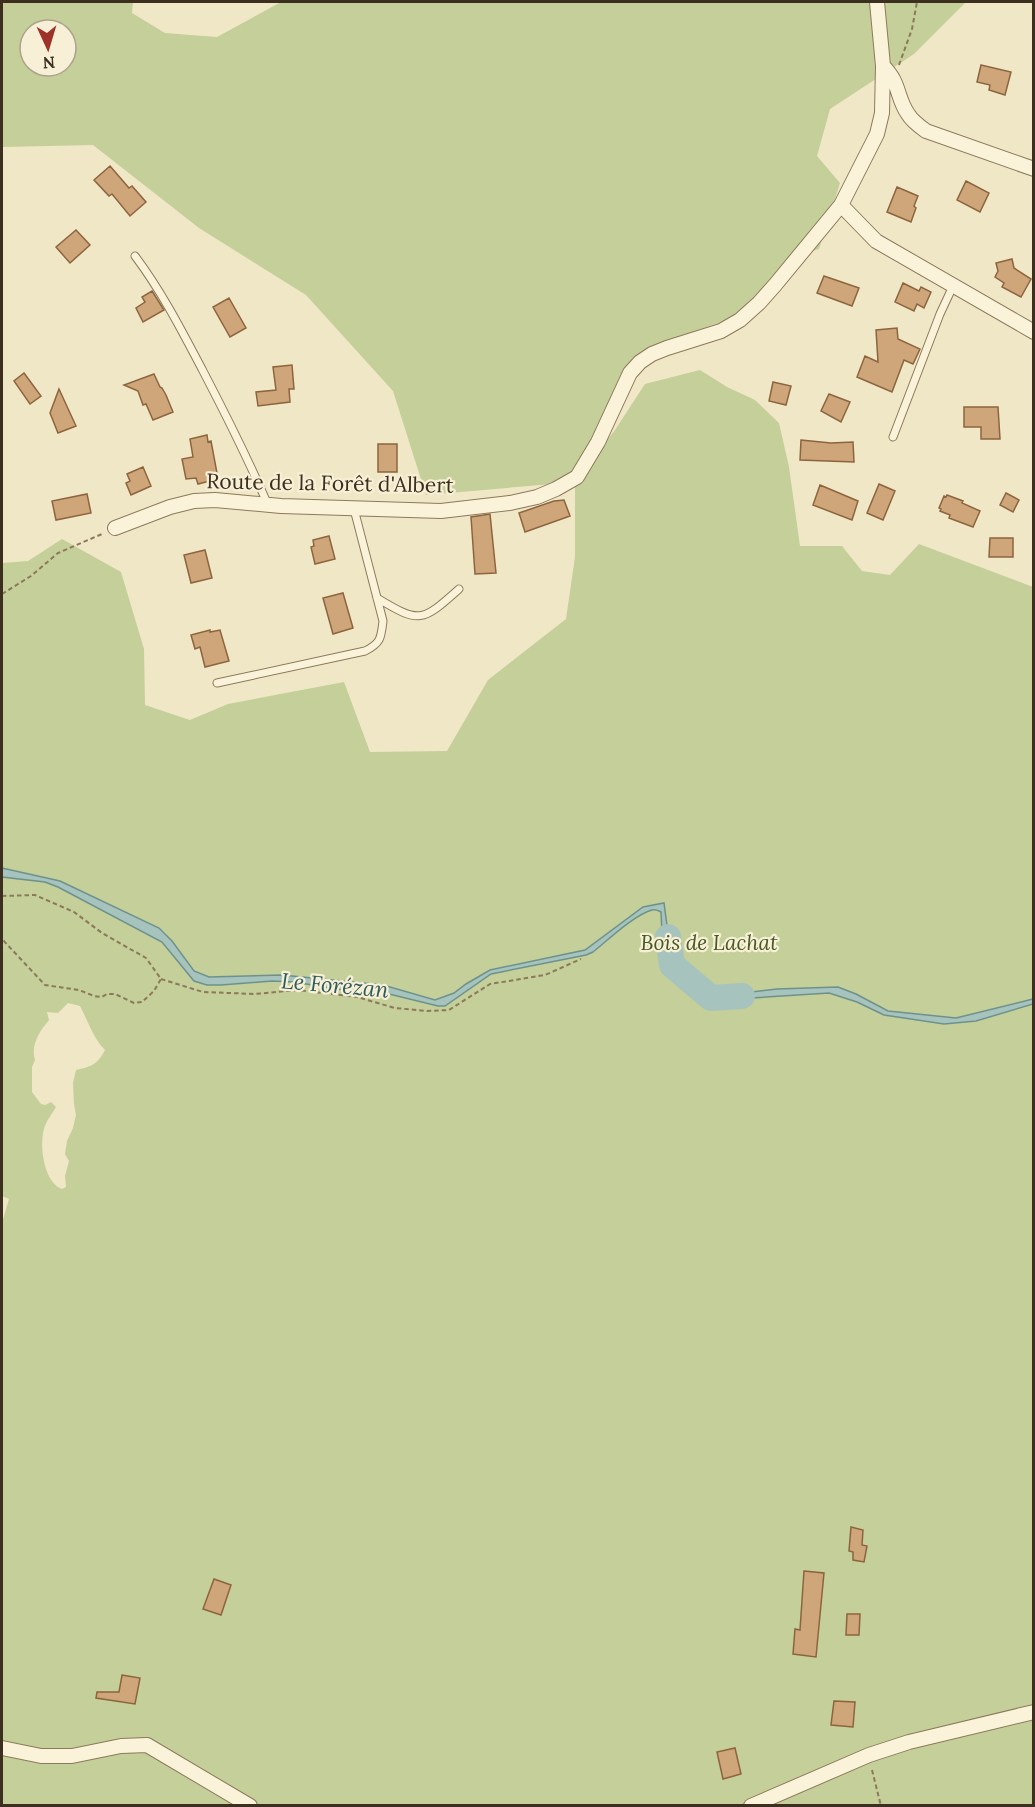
<svg xmlns="http://www.w3.org/2000/svg" width="1035" height="1807" font-family="Lora,serif">
  <style>
    .green { fill: #c4cf99; fill-rule: evenodd }
    .water { fill: #a7c3be; stroke: #6d928c; stroke-width: 1.5 }
    .lines { fill: none; stroke-linecap: round; stroke-linejoin: round }
    .river { stroke: #a7c3be; stroke-width: 26 }
    .building { fill: #cfa57a; stroke: #8c653f; stroke-width: 1.5 }
    .service-casing { stroke: #8c795b; stroke-width: 9 }
    .minor-casing { stroke: #8c795b; stroke-width: 16 }
    .path { stroke: #8c795b; stroke-width: 2; stroke-dasharray: 4.5 3; stroke-linecap: butt }
    .service { stroke: #faf3da; stroke-width: 7 }
    .minor { stroke: #faf3da; stroke-width: 14 }
    .labels { text-anchor: middle; dominant-baseline: central; stroke-width: 4.5; stroke-linejoin: round; paint-order: stroke }
    .street-label { font-size: 21px; fill: #3c2f1f; stroke: #f7f0d6 }
    .park-label { font-size: 21px; font-style: italic; fill: #475925; stroke: #f7f0d6 }
    .water-label { font-size: 22px; font-style: italic; fill: #2e5b5c; stroke: #f7f0d6 }
  </style>
  <rect width="100%" height="100%" fill="#f0e7c6"/>
  <!-- green -->
  <path class="green" d="M 2,2 L 133,2 L 132,13 L 165,33 L 217,37 L 281,2 L 966,2 L 914,54 L 830,109 L 817,156 L 840,183 L 819,249 L 794,256 L 755,301 L 724,321 L 661,343 L 625,371 L 583,455 L 576,479 L 615,430 L 645,384 L 700,370 L 727,387 L 755,400 L 779,423 L 789,467 L 800,546 L 842,546 L 862,571 L 890,575 L 919,544 L 1033,587 L 1033,1805 L 2,1805 L 2,1223 L 9,1199 L 2,1196 L 2,563 L 28,561 L 62,539 L 121,572 L 144,649 L 145,705 L 190,720 L 228,704 L 344,682 L 370,752 L 447,751 L 488,680 L 566,619 L 575,557 L 575,482 L 426,495 L 393,391 L 306,295 L 199,228 L 93,145 L 2,147 ZM 30,30 L 66,30 L 66,66 L 30,66 ZM 68,1003 L 80,1006 C 88,1021 93,1038 105,1050 C 98,1064 91,1067 76,1070 L 73,1083 L 74,1104 L 76,1115 L 73,1128 L 67,1141 L 65,1154 L 69,1161 L 65,1176 L 66,1187 L 62,1189 C 44,1183 39,1146 44,1129 C 46,1121 52,1114 56,1107 L 51,1102 L 45,1105 L 41,1104 L 32,1092 L 32,1067 L 35,1060 C 30,1045 40,1031 49,1020 L 47,1012 L 58,1013 Z"/>
  <!-- water -->
  <path class="water" d="M 2,868 L 60,881 L 159,928 L 172,941 L 194,971 L 209,977 L 282,975 L 383,985 L 435,1000 L 454,993 L 466,984 L 490,970 L 585,950 L 643,907 L 664,903 L 672,964 L 696,991 L 711,997 L 777,989 L 838,987 L 856,994 L 888,1011 L 956,1018 L 1033,999 L 1033,1004 L 976,1021 L 944,1024 L 884,1015 L 857,1002 L 829,993 L 752,998 L 724,1003 L 710,1004 L 701,1002 L 694,998 L 675,975 L 663,953 L 661,912 C 657,910 656,909 652,910 C 634,915 608,940 593,952 L 586,955 L 491,974 L 445,1006 L 438,1006 L 389,994 L 335,989 L 295,982 L 272,981 L 221,985 L 207,985 L 194,981 L 162,942 L 58,887 L 45,882 L 2,877 Z"/>
  <g class="lines">
    <!-- river -->
    <path class="river" d="M 668,937 L 672,965 L 711,998 L 742,996"/>
  </g>
  <!-- building -->
  <path class="building" d="M 981,65 L 1011,72 L 1005,95 L 989,90 L 990,85 L 977,82 Z
    M 110,166 L 129,188 L 132,186 L 146,202 L 130,216 L 112,194 L 109,196 L 94,180 Z
    M 966,181 L 989,193 L 980,212 L 957,200 Z
    M 897,187 L 918,196 L 914,206 L 916,208 L 911,222 L 887,212 Z
    M 76,230 L 90,245 L 70,263 L 56,247 Z
    M 1012,259 L 1014,268 L 1031,279 L 1021,297 L 1002,287 L 1004,283 L 995,277 L 998,271 L 996,263 Z
    M 824,276 L 859,288 L 852,306 L 817,293 Z
    M 903,283 L 919,291 L 921,287 L 931,292 L 924,308 L 917,304 L 914,311 L 895,302 Z
    M 152,291 L 164,310 L 143,322 L 136,308 L 145,302 L 142,297 Z
    M 229,298 L 246,328 L 230,337 L 213,307 Z
    M 897,328 L 898,339 L 920,349 L 913,364 L 904,360 L 892,392 L 857,377 L 865,356 L 878,362 L 876,330 Z
    M 292,365 L 294,389 L 289,389 L 290,402 L 258,406 L 256,392 L 276,390 L 273,367 Z
    M 24,373 L 41,396 L 30,404 L 14,381 Z
    M 154,374 L 160,387 L 162,388 L 166,395 L 173,412 L 153,420 L 146,404 L 143,405 L 138,391 L 124,385 Z
    M 773,382 L 791,386 L 786,405 L 769,401 Z
    M 59,389 L 76,426 L 58,433 L 50,413 Z
    M 829,394 L 850,402 L 841,422 L 821,411 Z
    M 964,407 L 998,407 L 1000,439 L 981,439 L 981,427 L 964,427 Z
    M 207,435 L 208,442 L 211,441 L 217,473 L 209,474 L 210,481 L 198,484 L 196,478 L 186,479 L 182,459 L 193,457 L 190,439 Z
    M 801,440 L 831,443 L 853,442 L 854,462 L 800,460 Z
    M 378,444 L 397,444 L 397,472 L 378,472 Z
    M 143,467 L 151,486 L 131,495 L 126,483 L 130,481 L 127,474 Z
    M 879,484 L 895,491 L 883,520 L 867,513 Z
    M 820,485 L 858,501 L 852,520 L 813,505 Z
    M 1006,493 L 1019,500 L 1013,512 L 1000,505 Z
    M 87,494 L 91,513 L 56,520 L 52,501 Z
    M 947,495 L 963,501 L 962,503 L 980,511 L 973,527 L 949,518 L 950,515 L 940,511 L 941,509 L 939,508 L 944,496 L 946,497 Z
    M 564,500 L 570,516 L 525,532 L 519,513 L 554,501 Z
    M 490,514 L 496,573 L 475,574 L 471,517 Z
    M 329,536 L 335,559 L 315,564 L 311,547 L 314,546 L 313,540 Z
    M 990,538 L 1013,538 L 1013,557 L 989,557 Z
    M 205,550 L 212,578 L 191,583 L 184,555 Z
    M 343,593 L 353,628 L 333,634 L 323,598 Z
    M 210,630 L 210,632 L 220,630 L 229,661 L 205,667 L 200,647 L 195,649 L 191,635 Z
    M 851,1527 L 863,1530 L 862,1545 L 867,1546 L 864,1562 L 853,1560 L 853,1552 L 849,1551 Z
    M 804,1571 L 824,1573 L 816,1657 L 793,1654 L 795,1629 L 800,1630 Z
    M 214,1579 L 231,1585 L 221,1615 L 203,1609 Z
    M 847,1614 L 860,1614 L 859,1635 L 846,1635 Z
    M 122,1675 L 140,1678 L 135,1704 L 96,1698 L 97,1692 L 119,1692 Z
    M 834,1701 L 855,1702 L 853,1727 L 831,1725 Z
    M 735,1748 L 741,1774 L 723,1779 L 717,1752 Z"/>
  <g class="lines">
    <!-- service casing -->
    <g class="service-casing">
      <path id="service" d="M 135,256 C 162,292 182,331 203,371 C 226,415 248,459 268,505
        M 893,437 L 940,314 L 953,286
        M 377,598 C 420,624 422,622 459,589
        M 217,683 L 365,651 C 381,643 381,638 383,621 L 354,509"/>
    </g>
    <!-- minor casing -->
    <g class="minor-casing">
      <path id="minor" d="M 883,66 C 901,84 896,97 908,114 C 912,121 919,126 926,131 L 1034,169
        M 841,205 L 876,241 L 1034,332
        M 115,528 L 170,507 L 194,501 L 215,500 L 281,506 L 441,511 L 510,503 L 537,497 L 556,489 L 577,477 L 598,442 L 630,373 L 640,362 L 652,354 L 667,348 L 721,331 L 740,320 L 759,303 L 775,285 L 841,205 L 877,134 L 882,113 L 883,66 L 877,2
        M 2,1748 L 41,1756 L 72,1756 L 121,1746 L 147,1745 L 250,1806
        M 751,1806 L 869,1755 L 909,1742 L 1034,1712"/>
    </g>
    <!-- path -->
    <path class="path" d="M 899,65 L 912,29 L 917,2
      M 2,594 L 31,576 L 58,553 L 102,534
      M 2,896 L 35,895 L 74,912 L 102,933 L 146,958 L 161,979 L 154,991 L 142,1002 L 134,1003 L 115,994 L 107,994 L 102,997 L 94,996 L 79,990 L 45,985 L 2,939
      M 161,979 L 203,992 L 255,994 L 298,990 L 357,997 L 395,1008 L 427,1011 L 449,1010 L 490,984 L 545,975 L 581,959
      M 872,1770 L 881,1806"/>
    <!-- service -->
    <use href="#service" class="service"/>
    <!-- minor -->
    <use href="#minor" class="minor"/>
  </g>
  <g class="labels">
    <!-- street labels -->
    <g class="street-label">
      <text transform="translate(330 483) rotate(1)">Route de la Forêt d'Albert</text>
    </g>
    <!-- park labels -->
    <g class="park-label">
      <text x="709" y="942">Bois de Lachat</text>
    </g>
    <!-- water labels -->
    <g class="water-label">
      <text transform="translate(335 985) rotate(5)">Le Forézan</text>
    </g>
  </g>
  <!-- border -->
  <rect width="1035" height="1807" fill="none" stroke="#3c2f1f" stroke-width="6"/>
  <!-- north arrow -->
  <g transform="translate(48 48) rotate(176)"><circle r="28" fill="#f7f0d6" stroke="#aca38d" stroke-width="1.5"/>
  <path d="M0-4.5L10 22L0 15L-10 22Z" fill="#9d3228"/>
  <text y="-9" font-size="16" font-weight="bold" text-anchor="middle" fill="#3c2f1f">N</text>
  </g>
</svg>
